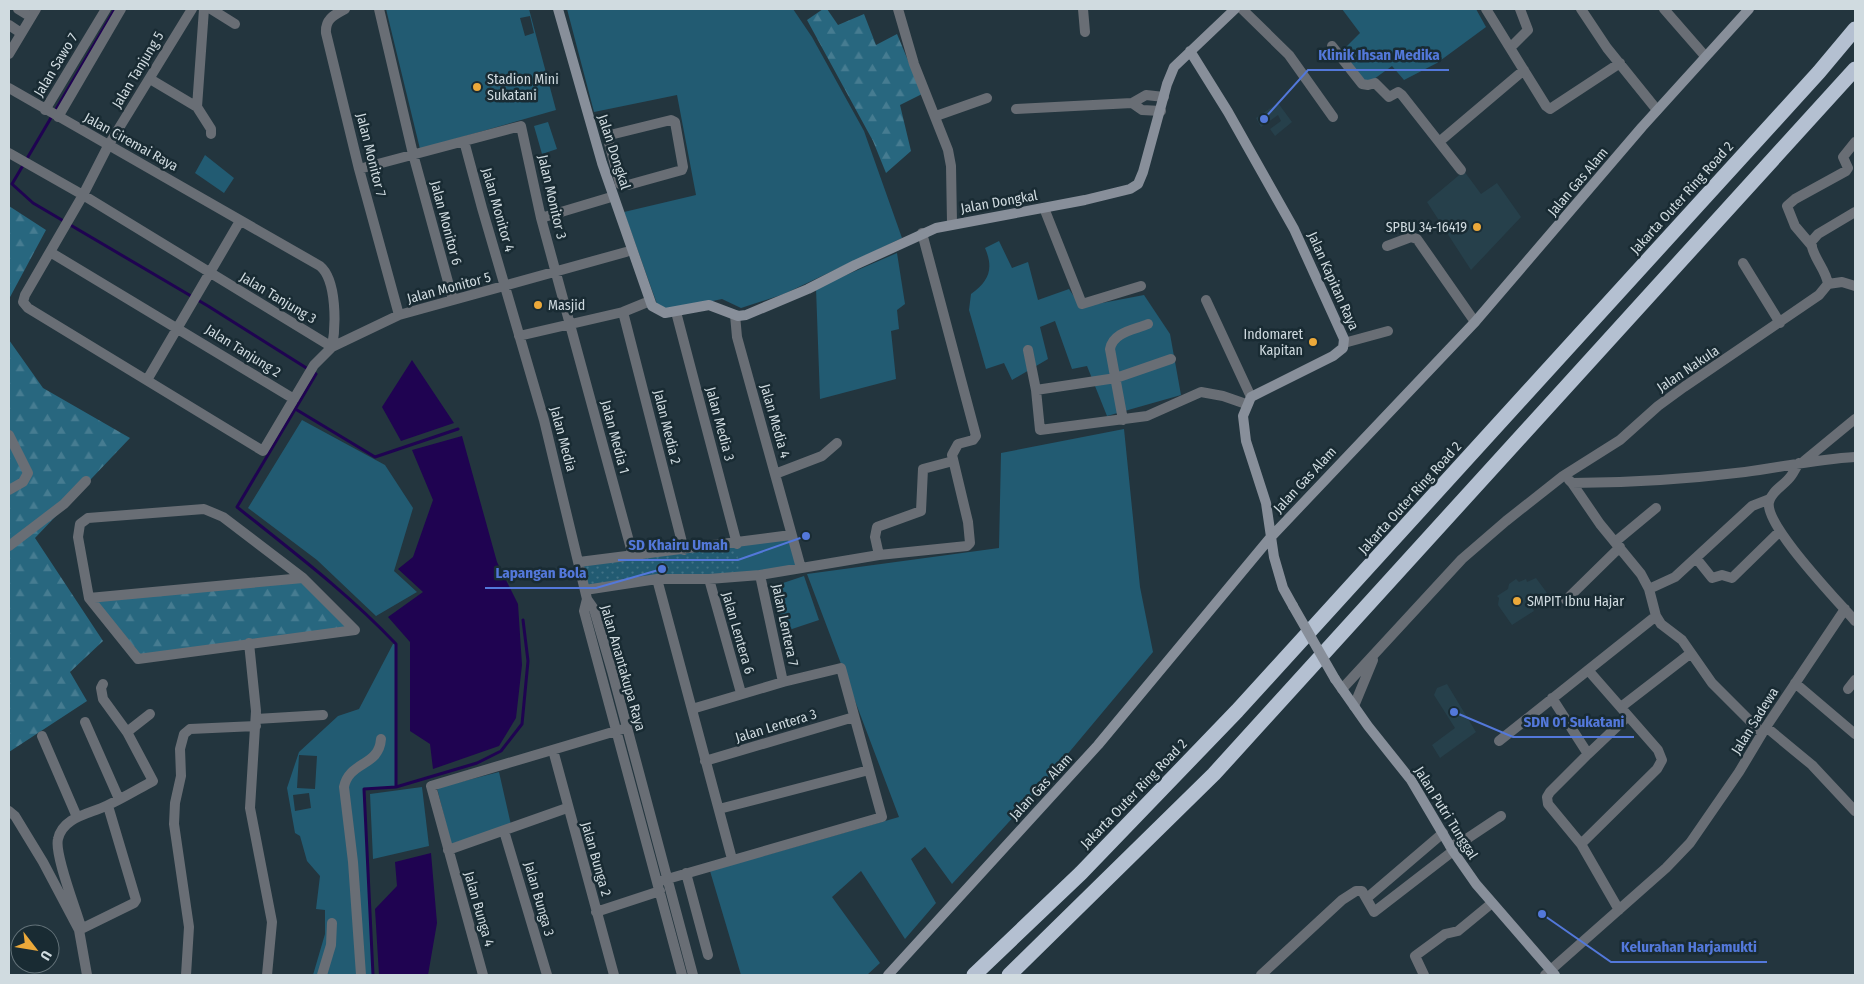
<svg xmlns="http://www.w3.org/2000/svg" width="1864" height="984" font-family="'Fira Sans Condensed',sans-serif">
  <style>
    .built { fill: #26404b }
    .grass { fill: #225b72; fill-rule: evenodd }
    .forest { fill: url(#forest-firs) }
    .park { fill: url(#park-dots) }
    .water { fill: #1f0351 }
    .lines { fill: none; stroke-linecap: round; stroke-linejoin: round }
    .stream { stroke: #1f0351; stroke-width: 3 }
    .street { stroke: #696e75; stroke-width: 10 }
    .secondary { stroke: #888f9a; stroke-width: 10 }
    .highway { stroke: #b4c0d1; stroke-width: 15 }
    .secondary-bridge { stroke: #888f9a; stroke-width: 10 }
    .poi-dot { fill: #eca93a; stroke: #192b33; stroke-width: 2 }
    .labels { text-anchor: middle; dominant-baseline: central; stroke-width: 5; stroke-linejoin: round; paint-order: stroke }
    .street-label { font-size: 14px; fill: #d0dbe0; stroke: #192b33 }
    .poi-label { font-size: 14px; fill: #d0dbe0; stroke: #192b33; text-anchor: start }
    .leader { fill: none; stroke: #5378da; stroke-width: 2 }
    .callout-dot { fill: #5378da; stroke: #192b33; stroke-width: 2 }
    .callout-label { font-size: 15px; text-anchor: middle; font-weight: bold; fill: #5378da; stroke: #192b33; stroke-width: 5; stroke-linejoin: round; paint-order: stroke }
  </style>
  <defs>
    <pattern id="forest-firs" width="22" height="20" patternUnits="userSpaceOnUse" patternTransform="scale(1.25)"><rect width="22" height="20" fill="#28677f"/><path d="M5 1l3.5 6h-7zM16 11l3.5 6h-7z" fill="#467c91"/></pattern>
    <pattern id="park-dots" width="8" height="8" patternUnits="userSpaceOnUse" patternTransform="scale(1.25)"><rect width="8" height="8" fill="#225b72"/><path d="M2 2h.1M6 6h.1" fill="none" stroke="#417286" stroke-width="1.8" stroke-linecap="round"/></pattern>
  </defs>
  <rect width="100%" height="100%" fill="#23353e"/>
  <!-- built -->
  <path class="built" d="M 1278,103 L 1292,122 L 1275,136 L 1270,129 L 1281,121 L 1278,115 L 1261,127 L 1256,118 Z
    M 1464,171 L 1481,194 L 1497,183 L 1521,217 L 1471,270 L 1427,202 Z
    M 1536,578 L 1547,593 L 1529,604 L 1534,611 L 1512,625 L 1498,605 L 1499,598 L 1497,596 L 1508,589 L 1509,584 L 1516,579 L 1519,582 L 1526,579 L 1527,582 Z
    M 1447,684 L 1476,732 L 1440,758 L 1432,745 L 1455,728 L 1434,695 L 1437,688 Z"/>
  <!-- grass -->
  <path class="grass" d="M 386,9 L 529,9 L 556,110 L 420,149 ZM 530,16 L 534,33 L 525,36 L 520,18 Z
    M 567,9 L 793,9 L 812,37 L 864,131 L 902,238 L 784,294 L 741,308 L 722,299 L 670,310 L 657,304 L 624,212 L 696,195 L 677,95 L 594,112 Z
    M 1342,9 L 1476,9 L 1486,27 L 1437,63 L 1404,80 L 1392,66 L 1363,87 L 1337,56 L 1360,33 Z
    M 548,122 L 557,149 L 542,154 L 534,126 Z
    M 205,155 L 234,178 L 224,193 L 195,173 Z
    M 999,241 L 1012,268 L 1028,262 L 1038,300 L 1069,289 L 1081,307 L 1144,295 L 1170,334 L 1181,395 L 1107,416 L 1087,366 L 1072,369 L 1055,321 L 1040,327 L 1048,359 L 1012,380 L 1004,363 L 986,369 L 969,310 L 971,294 C 989,281 994,269 985,248 Z
    M 897,253 L 905,304 L 897,310 L 899,329 L 891,331 L 896,379 L 820,399 L 816,288 Z
    M 302,420 L 385,465 L 413,508 L 394,571 L 417,592 L 376,616 L 317,560 L 248,508 Z
    M 1124,429 L 1140,587 L 1153,652 L 1030,799 L 952,884 L 925,847 L 911,859 L 936,903 L 905,939 L 861,871 L 832,897 L 880,963 L 867,975 L 741,975 L 710,871 L 899,817 L 807,574 L 999,548 L 1001,453 Z
    M 791,535 L 801,568 L 585,590 L 579,563 Z
    M 804,576 L 819,620 L 786,631 L 771,587 Z
    M 393,644 L 396,644 L 396,787 L 364,789 L 373,975 L 313,975 L 325,934 L 325,910 L 316,909 L 320,876 L 307,861 L 300,836 L 295,833 L 287,788 L 299,752 L 338,716 L 359,709 ZM 299,755 L 317,756 L 315,789 L 297,788 ZM 309,793 L 311,808 L 295,811 L 293,795 Z
    M 499,772 L 511,825 L 451,844 L 437,788 Z
    M 422,787 L 429,846 L 373,859 L 370,794 Z"/>
  <!-- forest -->
  <path class="forest" d="M 823,9 L 827,9 L 838,25 L 864,14 L 876,45 L 897,34 L 922,94 L 900,105 L 911,151 L 886,173 L 873,141 L 807,20 Z
    M 9,206 L 46,230 L 9,299 Z
    M 9,340 L 43,388 L 130,438 L 35,538 L 103,641 L 70,672 L 87,701 L 9,752 Z
    M 303,578 L 355,630 L 138,659 L 89,598 Z"/>
  <!-- park -->
  <path class="park" d="M 737,548 L 739,572 L 589,586 L 585,565 Z"/>
  <!-- water -->
  <path class="water" d="M 412,360 L 454,423 L 401,441 L 382,407 Z
    M 462,436 L 497,562 L 518,604 L 522,665 L 516,718 L 499,746 L 433,769 L 430,744 L 410,731 L 410,642 L 388,617 L 423,592 L 398,569 L 413,557 L 433,500 L 412,450 Z
    M 431,853 L 437,923 L 428,975 L 379,975 L 375,909 L 397,886 L 395,862 Z"/>
  <g class="lines">
    <!-- stream -->
    <path class="stream" d="M 115,9 L 12,184 L 33,203 L 208,306 L 316,374 L 237,507 C 292,551 348,593 396,644 L 396,787 L 364,789 L 373,975
      M 297,410 L 375,457 L 458,429
      M 396,787 L 477,763 L 501,751 L 522,724 L 528,661 L 523,620"/>
    <!-- street -->
    <path class="street" d="M 18,9 L 31,17
      M 192,9 L 108,146 L 83,195 L 25,295 L 23,302 L 28,308 L 263,451 L 314,365 L 332,347 L 399,315 L 626,252
      M 204,9 L 197,107 L 211,129 L 211,134
      M 211,9 L 235,24
      M 345,9 C 334,15 325,19 326,33 L 359,169 L 399,315
      M 379,9 L 413,154 L 453,300
      M 898,9 L 914,64 L 948,150 L 951,166 L 952,223
      M 1083,9 L 1085,32
      M 1242,9 L 1289,55 L 1333,117
      M 1486,9 L 1546,106 L 1550,109 L 1620,63
      M 1581,9 L 1607,48 L 1657,110
      M 1664,9 L 1705,56
      M 9,25 L 21,33
      M 1332,46 L 1362,84 L 1368,85 L 1375,83 L 1389,97 L 1398,92 L 1402,95 L 1461,170
      M 1510,48 L 1528,30 L 1520,9
      M 9,54 L 36,9
      M 150,79 L 197,107
      M 9,88 L 320,266 C 337,280 336,326 332,347
      M 1132,103 L 1142,110 L 1161,111
      M 1016,109 L 1132,103 L 1146,95 L 1164,97
      M 45,110 L 106,9
      M 936,116 L 987,98
      M 58,117 L 121,9
      M 671,120 L 675,122 L 683,167 L 682,170 L 628,185 L 620,184 L 609,143 L 610,135 Z
      M 464,141 L 482,208 L 544,420 L 587,599 L 584,611 L 682,975
      M 1439,142 L 1524,70
      M 9,153 L 83,195 L 332,347
      M 359,169 L 521,126 L 541,218 L 633,556
      M 1044,208 L 1082,304 L 1141,286
      M 541,218 L 608,198
      M 1387,246 L 1411,237 L 1417,239 L 1475,322
      M 1812,246 L 1795,226 L 1787,206 L 1795,199 L 1846,171 L 1848,168 L 1843,157 L 1855,142
      M 50,252 L 294,399
      M 1743,263 L 1780,323
      M 1828,284 C 1826,269 1812,257 1811,242 L 1818,234 L 1855,212
      M 1828,284 L 1842,282 L 1855,286
      M 1206,300 L 1251,397
      M 623,312 L 684,550
      M 676,312 L 737,544
      M 735,315 L 737,337 L 801,568
      M 519,336 L 623,312 L 645,303
      M 1344,343 L 1388,331
      M 1028,350 L 1036,390 L 1040,430 L 1147,416 L 1201,392 L 1223,396 L 1246,404
      M 147,380 L 240,221
      M 1036,390 L 1116,378 L 1171,359
      M 1123,420 L 1110,349 C 1113,332 1134,330 1148,324
      M 9,435 L 28,473 L 23,482 L 9,490
      M 1804,461 L 1855,419
      M 1799,463 C 1796,467 1794,472 1791,476 C 1785,485 1772,490 1769,502 C 1764,525 1838,601 1855,621
      M 775,474 L 822,456 L 837,443
      M 1569,480 L 1572,483 C 1630,483 1688,479 1745,472 C 1782,467 1818,459 1855,457
      M 1572,483 L 1600,524 L 1641,574 L 1649,589 L 1656,616 L 1661,624 L 1682,640 L 1712,683 L 1762,733
      M 204,509 L 223,517 L 303,578 L 355,630 L 138,659 L 89,598 L 78,537 L 80,524 L 88,518 Z
      M 1615,542 L 1656,508
      M 9,546 L 64,504 L 86,481
      M 879,555 L 875,537 L 877,527 L 921,511 L 923,469 L 953,461
      M 1696,558 L 1712,578 L 1722,575 L 1732,578 L 1780,531
      M 579,562 L 791,535
      M 760,575 L 783,682
      M 657,579 L 732,859
      M 709,579 L 741,693
      M 1649,589 L 1675,577 L 1752,506 L 1770,499
      M 585,590 L 657,579 L 709,579 L 760,575 L 879,555 L 967,546 L 970,543 L 968,522 L 952,455 L 958,444 L 973,440 L 976,436 L 922,233
      M 89,598 L 303,578
      M 587,599 L 594,609 L 612,671 L 693,975
      M 1566,600 L 1620,547
      M 249,643 L 256,711 L 250,808 L 272,922 L 267,975
      M 1795,683 L 1855,734
      M 1342,689 L 1462,559 L 1506,521 L 1563,476 L 1620,440 L 1658,406 L 1684,387 L 1819,295 L 1828,284
      M 1848,689 L 1855,680
      M 1552,698 L 1588,754 L 1550,792 L 1547,797 L 1548,804 L 1581,844 L 1619,910
      M 1354,706 L 1373,660
      M 1621,707 L 1691,653
      M 256,719 L 323,715
      M 85,722 L 119,799
      M 1766,727 L 1812,765 L 1855,811
      M 127,732 L 150,714
      M 42,736 L 77,817
      M 1499,741 L 1656,616
      M 553,750 L 614,975
      M 1588,754 L 1628,716
      M 705,761 L 854,717
      M 719,809 L 869,770
      M 9,811 L 15,816 L 43,862 L 79,930 L 87,975
      M 504,831 L 547,975
      M 1581,844 L 1657,769 L 1662,760 L 1658,750 L 1588,670
      M 1450,846 L 1462,842 L 1501,816
      M 448,850 L 567,808
      M 686,873 L 708,955
      M 657,882 L 882,817 L 841,668 L 783,682 L 692,709
      M 1367,898 L 1443,833
      M 596,912 L 660,891
      M 81,927 C 76,909 54,854 58,839 C 63,817 89,814 106,806 C 122,799 138,789 153,781 L 127,732 L 103,699 L 101,688 L 103,684
      M 79,930 L 134,903 L 136,900 L 108,806
      M 186,975 L 189,927 L 174,824 L 175,803 L 181,776 L 180,749 L 184,734 L 190,729 L 256,726
      M 322,975 L 331,945 L 332,923
      M 361,975 L 353,862 L 344,787 C 349,761 379,767 381,739
      M 483,975 L 431,786 L 626,728
      M 1261,975 L 1342,900 L 1356,891 L 1362,891 L 1374,912 L 1453,851
      M 1424,975 L 1415,956 L 1445,934 L 1458,931 L 1492,903
      M 1545,975 L 1666,868 L 1690,843 L 1739,772 L 1766,727 L 1845,609"/>
    <!-- secondary -->
    <path class="secondary" d="M 558,9 L 602,163 L 652,306 L 665,313 L 709,305 L 738,316 L 746,315 L 808,289 L 855,265 L 936,228 L 1085,200 L 1130,189 L 1138,184 L 1143,172 L 1167,84 L 1174,67 L 1235,9
      M 1190,51 L 1228,112 L 1294,229 L 1344,339 L 1343,348 L 1333,356 L 1251,397 L 1243,416 L 1246,441 L 1266,503 L 1274,557 L 1283,588 L 1293,606
      M 1335,679 L 1368,726 L 1411,780 L 1453,851 L 1476,884 L 1555,975
      M 888,975 L 1098,745 L 1270,538 L 1475,322 L 1642,127 L 1749,9"/>
    <!-- highway -->
    <path class="highway" d="M 974,975 L 1081,873 L 1237,711 L 1819,72 L 1855,29
      M 1009,975 L 1214,774 L 1855,69"/>
    <!-- secondary-bridge -->
    <path class="secondary-bridge" d="M 1293,606 L 1335,679"/>
  </g>
  <!-- markers -->
  <g class="poi-dot">
    <circle cx="477" cy="87" r="5"/>
    <circle cx="1477" cy="227" r="5"/>
    <circle cx="538" cy="305" r="5"/>
    <circle cx="1313" cy="342" r="5"/>
    <circle cx="1517" cy="601" r="5"/>
  </g>
  <g class="labels">
    <!-- street labels -->
    <g class="street-label">
      <text transform="translate(56 65) rotate(-59)">Jalan Sawo 7</text>
      <text transform="translate(138 70) rotate(-59)">Jalan Tanjung 5</text>
      <text transform="translate(131 142) rotate(29)">Jalan Ciremai Raya</text>
      <text transform="translate(614 152) rotate(72)">Jalan Dongkal</text>
      <text transform="translate(371 155) rotate(76)">Jalan Monitor 7</text>
      <text transform="translate(1578 182) rotate(-50)">Jalan Gas Alam</text>
      <text transform="translate(552 197) rotate(77)">Jalan Monitor 3</text>
      <text transform="translate(1682 198) rotate(-48)">Jakarta Outer Ring Road 2</text>
      <text transform="translate(999 202) rotate(-10)">Jalan Dongkal</text>
      <text transform="translate(498 210) rotate(74)">Jalan Monitor 4</text>
      <text transform="translate(446 223) rotate(75)">Jalan Monitor 6</text>
      <text transform="translate(1333 281) rotate(66)">Jalan Kapitan Raya</text>
      <text transform="translate(449 288) rotate(-15)">Jalan Monitor 5</text>
      <text transform="translate(278 298) rotate(31)">Jalan Tanjung 3</text>
      <text transform="translate(243 351) rotate(32)">Jalan Tanjung 2</text>
      <text transform="translate(1688 369) rotate(-34)">Jalan Nakula</text>
      <text transform="translate(775 421) rotate(74)">Jalan Media 4</text>
      <text transform="translate(720 424) rotate(75)">Jalan Media 3</text>
      <text transform="translate(667 427) rotate(76)">Jalan Media 2</text>
      <text transform="translate(615 437) rotate(75)">Jalan Media 1</text>
      <text transform="translate(563 439) rotate(75)">Jalan Media</text>
      <text transform="translate(1305 480) rotate(-47)">Jalan Gas Alam</text>
      <text transform="translate(1410 498) rotate(-48)">Jakarta Outer Ring Road 2</text>
      <text transform="translate(785 625) rotate(78)">Jalan Lentera 7</text>
      <text transform="translate(738 633) rotate(74)">Jalan Lentera 6</text>
      <text transform="translate(623 668) rotate(74)">Jalan Anantakupa Raya</text>
      <text transform="translate(1755 721) rotate(-58)">Jalan Sadewa</text>
      <text transform="translate(776 726) rotate(-17)">Jalan Lentera 3</text>
      <text transform="translate(1041 787) rotate(-47)">Jalan Gas Alam</text>
      <text transform="translate(1134 794) rotate(-46)">Jakarta Outer Ring Road 2</text>
      <text transform="translate(1446 813) rotate(58)">Jalan Putri Tunggal</text>
      <text transform="translate(596 859) rotate(74)">Jalan Bunga 2</text>
      <text transform="translate(539 899) rotate(74)">Jalan Bunga 3</text>
      <text transform="translate(479 909) rotate(74)">Jalan Bunga 4</text>
    </g>
    <!-- poi labels -->
    <g class="poi-label">
      <text x="487" y="79">Stadion Mini<tspan x="487" dy="16">Sukatani</tspan></text>
      <text x="1467" y="227" text-anchor="end">SPBU 34-16419</text>
      <text x="548" y="305">Masjid</text>
      <text x="1303" y="334" text-anchor="end">Indomaret<tspan x="1303" dy="16">Kapitan</tspan></text>
      <text x="1527" y="601">SMPIT Ibnu Hajar</text>
    </g>
  </g>
  <!-- callouts -->
  <path class="leader" d="M1264 119L1308 70H1449M806 536L738 560H618M662 569L596 588H485M1454 712L1513 737H1634M1542 914L1611 962H1767"/>
  <g class="callout-dot">
    <circle cx="1264" cy="119" r="5"/>
    <circle cx="806" cy="536" r="5"/>
    <circle cx="662" cy="569" r="5"/>
    <circle cx="1454" cy="712" r="5"/>
    <circle cx="1542" cy="914" r="5"/>
  </g>
  <g class="callout-label">
    <text x="1379" y="60">Klinik Ihsan Medika</text>
    <text x="678" y="550">SD Khairu Umah</text>
    <text x="541" y="578">Lapangan Bola</text>
    <text x="1574" y="727">SDN 01 Sukatani</text>
    <text x="1689" y="952">Kelurahan Harjamukti</text>
  </g>
  <!-- border -->
  <rect width="1864" height="984" fill="none" stroke="#d0dbe0" stroke-width="20"/>
  <!-- north arrow -->
  <g transform="translate(35 949) rotate(121)"><circle r="24" fill="#192b33" stroke="#627178"/>
  <path d="M0-4L9 19L0 12L-9 19Z" fill="#eca93a"/>
  <text y="-8" font-size="14" font-weight="bold" text-anchor="middle" fill="#d0dbe0">U</text>
  </g>
</svg>
